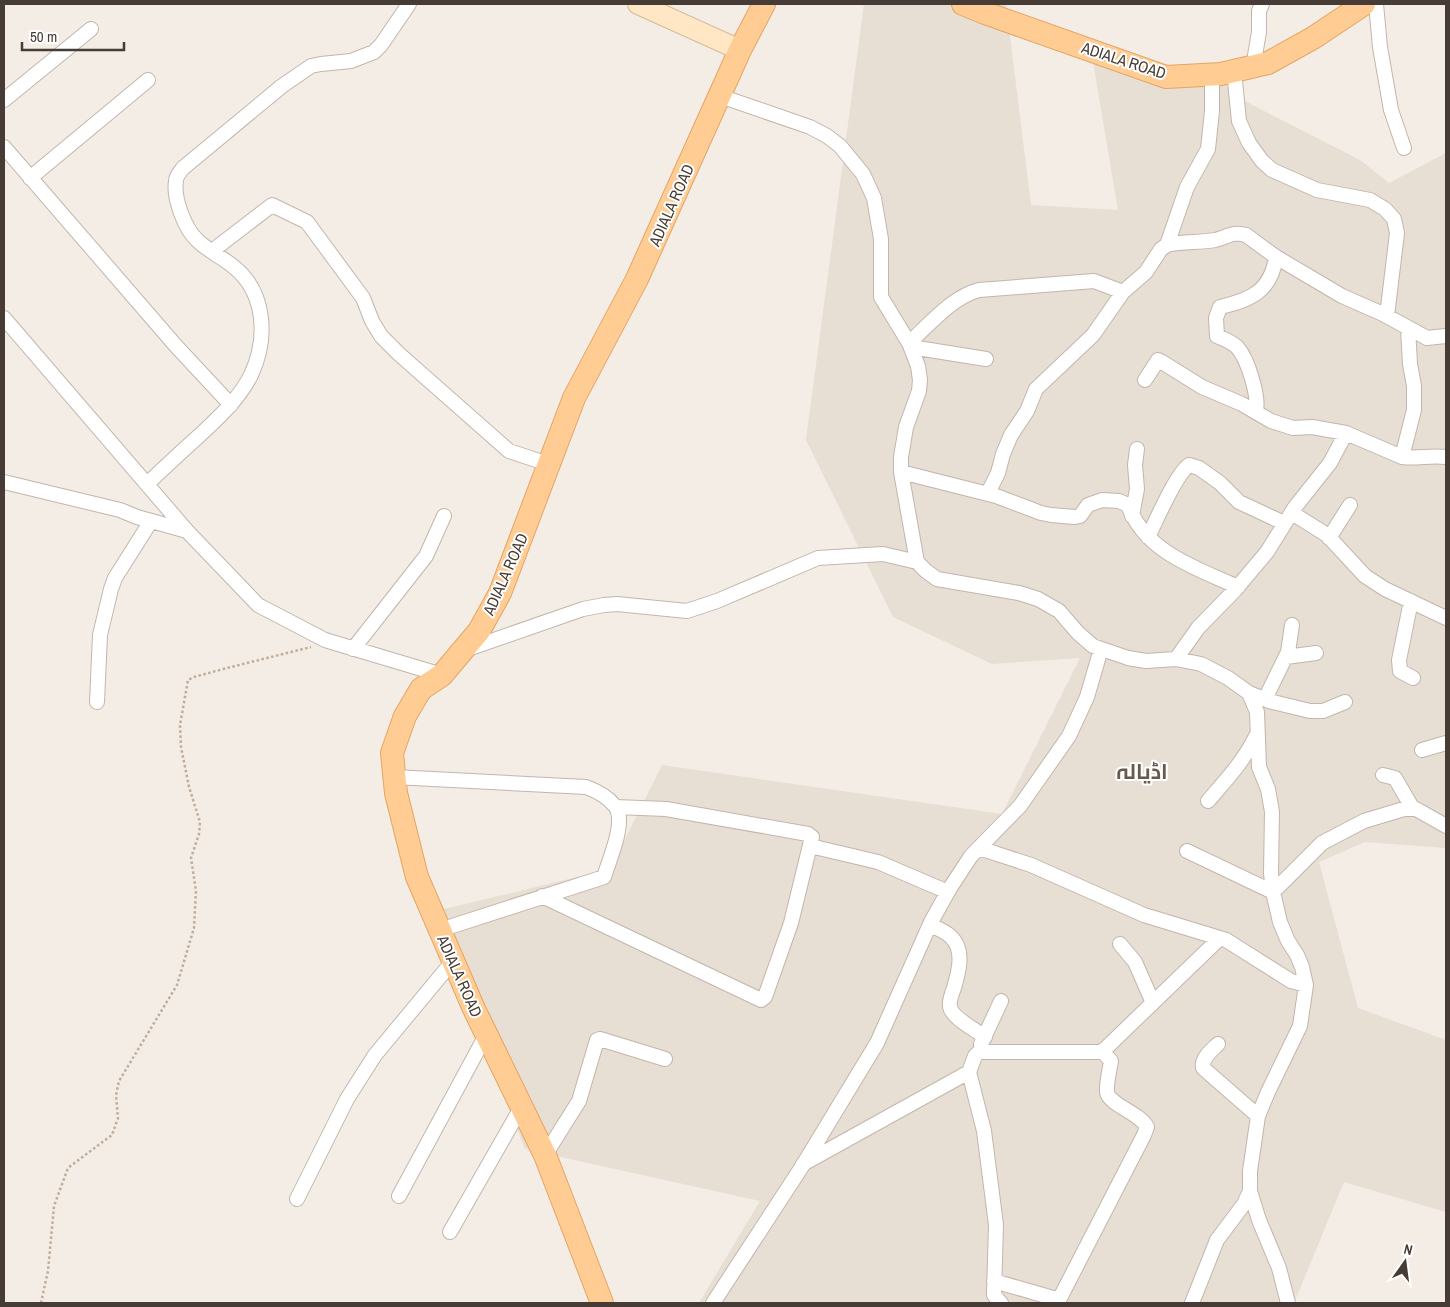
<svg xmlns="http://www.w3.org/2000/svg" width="1450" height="1307" font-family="'Archivo Narrow',Cairo,sans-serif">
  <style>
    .residential { fill: #e7ded4 }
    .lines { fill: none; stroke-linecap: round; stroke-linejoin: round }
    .street-casing { stroke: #c2b6ac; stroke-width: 16 }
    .secondary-casing { stroke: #d7ba98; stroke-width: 22 }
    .primary-casing { stroke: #e4a563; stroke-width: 24 }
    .path { stroke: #c1ac9a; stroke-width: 2.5; stroke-dasharray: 2.5 2.5; stroke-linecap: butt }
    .street { stroke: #fff; stroke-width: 14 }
    .secondary { stroke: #ffe6c5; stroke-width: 20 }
    .primary { stroke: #ffcc94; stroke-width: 22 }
    .labels { text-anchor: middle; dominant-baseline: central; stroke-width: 4; stroke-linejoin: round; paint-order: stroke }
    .street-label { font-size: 16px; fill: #463c35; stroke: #fff }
    .district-label { font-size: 21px; font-weight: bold; fill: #69584d; stroke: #fff }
  </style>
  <rect width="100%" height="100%" fill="#f3ede6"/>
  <!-- residential -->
  <path class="residential" d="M 864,4 L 1006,4 L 1031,205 L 1118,210 L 1091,50 L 1229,86 L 1239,98 L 1360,160 L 1389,183 L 1446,153 L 1446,848 L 1365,842 L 1319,862 L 1358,1008 L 1446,1040 L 1446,1212 L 1344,1182 L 1294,1303 L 699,1303 L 760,1201 L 525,1149 L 453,961 L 432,912 L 610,869 L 662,765 L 1002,814 L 1080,658 L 992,664 L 893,617 L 806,440 Z"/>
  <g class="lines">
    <!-- street casing -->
    <g class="street-casing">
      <path id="street" d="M 1376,4 L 1380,47 L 1391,110 L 1404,148
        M 1253,67 L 1259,32 L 1259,11 L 1262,4
        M 1234,71 L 1239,121 L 1249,143 L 1262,161 L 1272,170 L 1317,190 L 1370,200 L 1385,209 L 1394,219 L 1397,233 L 1387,316
        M 720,96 L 810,127 L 827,136 L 840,146 L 863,174 L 874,198 L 881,239 L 881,297 L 909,343 L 918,366 L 920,380 L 919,391 L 906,427 L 901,457 L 901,472 L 917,562 L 926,571 L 937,579 L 1019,593 L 1038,599 L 1059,611 L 1078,633 L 1093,646 L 1128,658 L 1146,661 L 1176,659 L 1201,664 L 1228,678 L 1249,693 L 1269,701 L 1310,711 L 1323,711 L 1345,702
        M 4,100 L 91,29
        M 4,147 L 176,346 L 231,405
        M 30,178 L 148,80
        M 1167,245 L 1187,187 L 1208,149 L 1212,111 L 1212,74
        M 212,251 L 272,205 L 307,222 L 363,298 L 372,321 L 381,336 L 399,354 L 509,451 L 548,464
        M 4,318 L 187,531 L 258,605 L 325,640 L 442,675
        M 909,343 C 930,324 952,297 979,290 L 1094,281 L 1123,292
        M 911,347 L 986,359
        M 1145,380 L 1158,360 L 1162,362 L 1202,387 L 1242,404 L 1271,421 L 1293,428 L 1312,427 L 1346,433 L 1402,457 C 1417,459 1431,455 1446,457
        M 1256,411 C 1259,396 1248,359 1237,347 C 1232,342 1224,339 1217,336 L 1216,318 L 1220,307 C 1251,300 1271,291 1276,257
        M 1402,457 L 1414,410 L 1414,386 L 1410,364 L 1408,328
        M 901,472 L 996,496 L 1041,513 L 1051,515 L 1075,517 L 1080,516 L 1088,505 L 1102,500 L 1119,501 L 1128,505 C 1145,552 1196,568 1238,587
        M 4,482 L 120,510 L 137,517 L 187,531
        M 147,484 C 165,467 182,451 200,435 C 219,417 239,399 251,375 C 268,339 266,293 234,267 C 222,257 208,251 197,240 C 185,229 173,198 176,181 C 176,176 180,172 183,168 L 282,86 L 311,66 L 321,64 L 351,61 L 374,52 L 381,45 L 409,4
        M 988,493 L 998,473 L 1003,454 L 1011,435 L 1027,411 L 1036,389 L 1093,335 L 1123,292 L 1146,272 L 1161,249 L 1167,245 C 1183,241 1199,243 1215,240 C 1227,237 1234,231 1246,235 L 1276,257 L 1342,296 L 1383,314 L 1427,338 L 1446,336
        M 1292,513 L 1327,535 L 1365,576 L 1385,589 L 1446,618
        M 1132,516 L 1137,489 L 1135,465 L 1137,449
        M 1148,537 C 1156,521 1176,474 1189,465 L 1199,468 L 1220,483 L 1239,502 L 1284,523
        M 1329,538 L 1350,505
        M 1411,601 L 1399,660 L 1400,671 L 1413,678
        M 353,649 L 426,556 L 444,516
        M 468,649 L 583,609 L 604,605 L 617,604 L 687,611 L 717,601 L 818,558 L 883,554 L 917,562
        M 1286,657 L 1316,653
        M 1176,659 L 1198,628 L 1235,590 L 1267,552 L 1295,507 L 1330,463 L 1346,433
        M 1249,693 L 1257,712 L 1259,767 L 1268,789 L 1272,812 L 1271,873 L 1273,892 L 1280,922 L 1288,941 L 1297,955 L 1302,967 L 1306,985 L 1300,1026 L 1268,1092 L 1258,1116 L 1250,1171 L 1250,1191 L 1259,1220 L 1279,1268 L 1288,1303
        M 1265,699 L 1288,652 L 1292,625
        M 97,702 L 100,635 L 111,589 L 115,578 L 151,521
        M 1422,750 L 1446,743
        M 1383,775 L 1395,778 L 1413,809
        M 394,777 L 586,787 C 597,791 607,796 615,806 C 627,821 609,860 604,877 L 440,930
        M 1208,801 C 1226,780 1244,761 1256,736
        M 810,846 L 878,862 L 948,892
        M 979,848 L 1031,865 L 1144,915 L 1226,940 L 1291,981 L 1306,985
        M 1187,851 L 1273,892 L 1322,843 L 1364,821 L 1404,809 L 1416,809 L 1446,826
        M 542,896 L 761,1000 L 765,997 L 791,923 L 812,837 L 808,834 L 666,809 L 616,807
        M 930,925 C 936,928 945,931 950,936 C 965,949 959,971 954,988 C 952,993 949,1001 950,1007 C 952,1018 976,1030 985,1037
        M 1120,944 L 1135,962 L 1153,1003
        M 981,1044 L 1001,1001
        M 1218,1044 C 1212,1050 1201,1058 1203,1068 L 1258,1116
        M 969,1072 L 975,1056 L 979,1052 L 1100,1052 L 1105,1049 L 1220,938
        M 545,1155 L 579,1101 L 597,1040 L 600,1039 L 665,1059
        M 803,1164 L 969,1072 L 984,1131 L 996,1225 L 994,1295 L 1001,1303
        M 399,1196 L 486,1035
        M 297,1199 L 347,1099 L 375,1055 L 453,961
        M 450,1232 L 522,1106
        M 994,1281 L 1053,1298 L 1060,1298 L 1144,1135 L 1147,1127 C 1140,1113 1109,1105 1107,1092 C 1106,1086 1110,1067 1111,1061 L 1102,1051
        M 713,1303 L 803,1165 L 877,1043 L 931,922 L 950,888 L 971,856 L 1020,806 L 1069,736 L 1087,697 L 1101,649
        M 1192,1303 L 1217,1240 L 1244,1204 L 1250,1191"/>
    </g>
    <!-- secondary casing -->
    <g class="secondary-casing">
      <path id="secondary" d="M 638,4 L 740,50"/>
    </g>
    <!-- primary casing -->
    <g class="primary-casing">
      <path id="primary" d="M 963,4 L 985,13 L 1166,77 L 1221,74 L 1268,63 L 1313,38 L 1364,4
        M 602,1303 L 545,1155 L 474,1009 L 417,877 L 396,793 L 392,753 L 405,716 L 421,689 L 442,675 L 479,631 L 500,593 L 574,398 L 637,279 L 740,50 L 764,4"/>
    </g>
    <!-- path -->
    <path class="path" d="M 41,1303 L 48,1271 L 54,1206 L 68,1168 L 112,1135 L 118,1118 L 116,1095 L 119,1081 L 177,985 L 194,928 L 196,891 L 191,858 L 199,834 L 200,822 L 189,787 L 181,747 L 180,725 L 188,680 L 194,677 L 227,668 L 311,647"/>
    <!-- street -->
    <use href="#street" class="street"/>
    <!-- secondary -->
    <use href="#secondary" class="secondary"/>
    <!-- primary -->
    <use href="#primary" class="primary"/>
  </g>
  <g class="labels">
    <!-- street labels -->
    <g class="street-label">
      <text transform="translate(1124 60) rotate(18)">ADIALA ROAD</text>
      <text transform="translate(671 205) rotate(-66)">ADIALA ROAD</text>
      <text transform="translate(505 574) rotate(-66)">ADIALA ROAD</text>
      <text transform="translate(460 976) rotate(66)">ADIALA ROAD</text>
    </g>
    <!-- district labels -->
    <g class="district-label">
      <text x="1142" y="771">اڈیالہ</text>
    </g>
  </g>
  <!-- border -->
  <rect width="1450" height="1307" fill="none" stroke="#463c35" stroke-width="10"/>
  <!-- north arrow -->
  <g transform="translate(1405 1262) rotate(14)" stroke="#ffffff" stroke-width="4" paint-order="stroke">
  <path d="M0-4L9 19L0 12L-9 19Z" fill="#463c35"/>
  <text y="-8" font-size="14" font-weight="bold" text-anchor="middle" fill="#463c35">N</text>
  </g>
  <!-- scale -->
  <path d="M22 42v8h102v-8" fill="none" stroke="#463c35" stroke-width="2.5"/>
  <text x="30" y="42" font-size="15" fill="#463c35" stroke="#ffffff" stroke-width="4" paint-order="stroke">50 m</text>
</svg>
